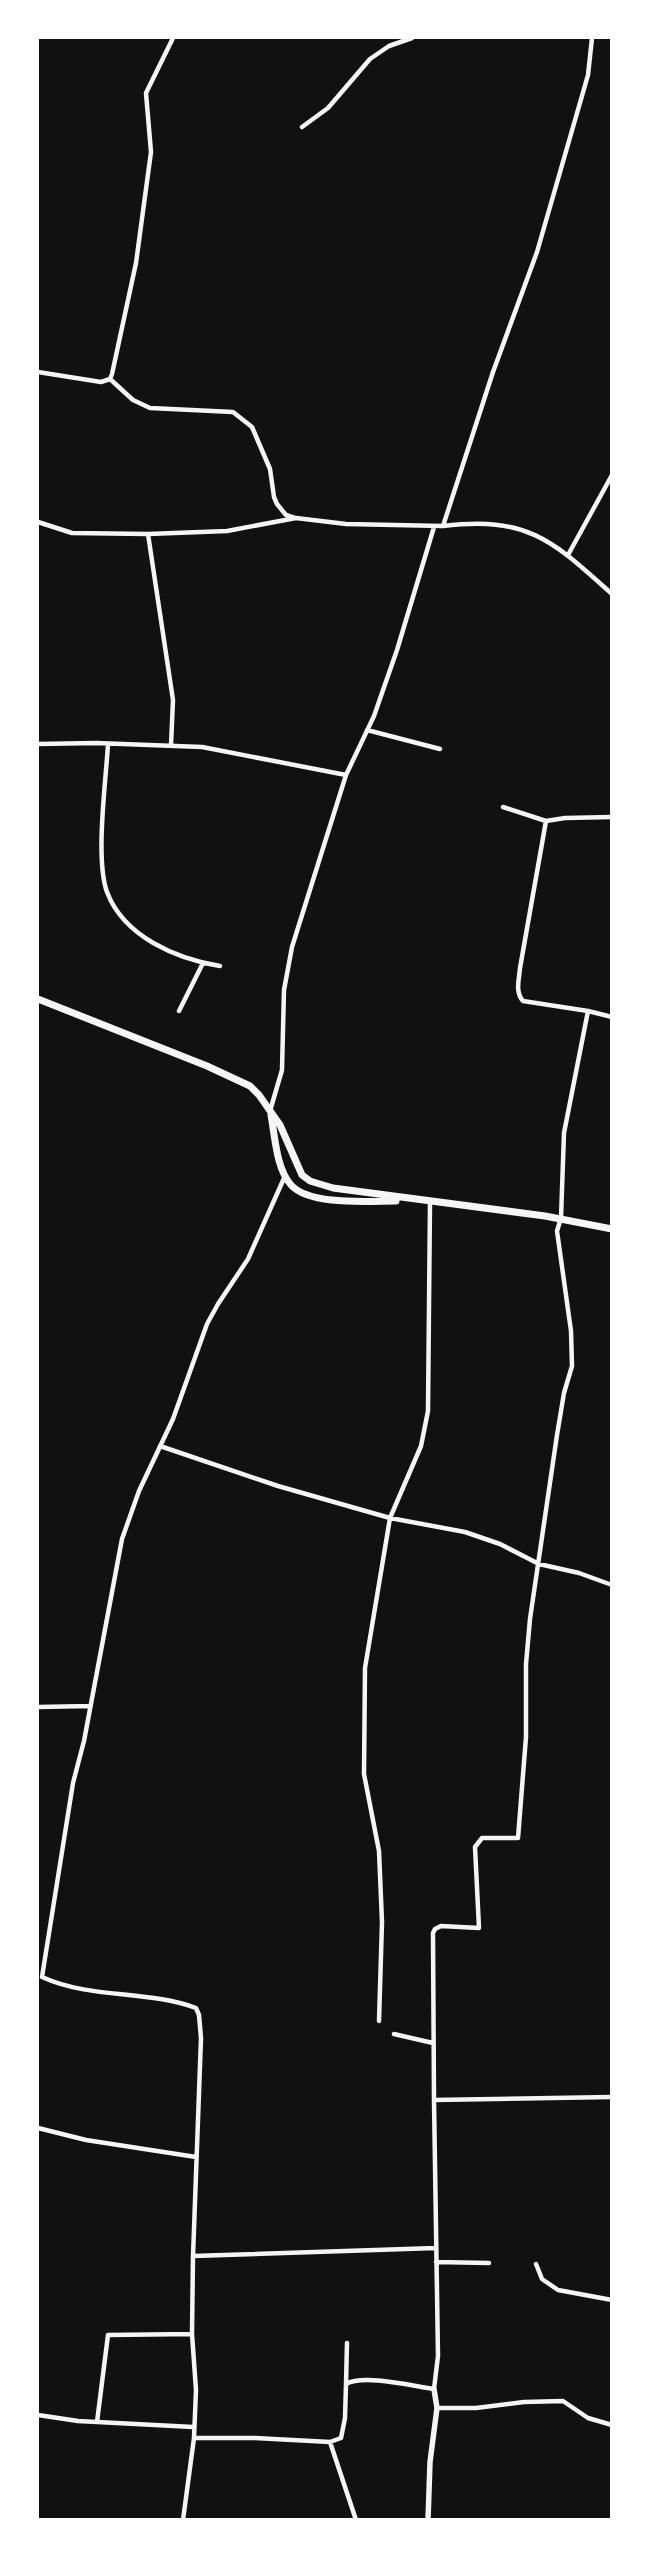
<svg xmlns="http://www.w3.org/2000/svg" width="649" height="2557" font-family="Raleway,sans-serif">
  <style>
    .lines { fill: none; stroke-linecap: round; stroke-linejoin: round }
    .minor { stroke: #f5f5f5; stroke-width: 4.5 }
    .tertiary { stroke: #f5f5f5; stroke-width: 5.5 }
    .primary { stroke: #f5f5f5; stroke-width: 7 }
  </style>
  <rect width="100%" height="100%" fill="#111"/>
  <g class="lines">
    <!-- minor -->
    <path class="minor" d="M 592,38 L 588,75 L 537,252 L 493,372 L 443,526 C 528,516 552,540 612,594
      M 302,127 L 328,108 L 370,59 L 389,46 L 412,38
      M 38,372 L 101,382 L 110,379 L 112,374 L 136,263 L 151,152 L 146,93 L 173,38
      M 110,379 L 133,400 L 150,408 L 233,412 L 252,427 L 270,469 L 274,497 L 277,504 L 286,515 L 295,518
      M 38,522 L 72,533 L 148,534
      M 568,555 L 612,475
      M 367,730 L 440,749
      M 38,744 L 96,743 L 202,747 L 346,775
      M 108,744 C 106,781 95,859 107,892 C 124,937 177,959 220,966
      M 171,745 L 173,700 L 148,534 L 227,531 L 296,518 L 346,524 L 443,526
      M 503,807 L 546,821
      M 179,1011 L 203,963
      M 588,1011 L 612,1017
      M 270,1111 L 282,1070 L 284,990 L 292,947 L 346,775 L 374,716 L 397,650 L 434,527
      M 160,1446 L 278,1486 L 390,1518 L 465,1532 L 500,1544 L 539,1564 L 579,1573 L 612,1585
      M 38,1707 L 90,1706
      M 379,2021 L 382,1922 L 379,1851 L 364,1774 L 365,1668 L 390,1518 L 421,1446 L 428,1411 L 430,1202
      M 394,2034 L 433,2043
      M 434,2100 L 433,1933 L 435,1929 L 441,1926 L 479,1928 L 475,1847 L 482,1838 L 518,1838 L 526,1737 L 526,1664 L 530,1619 L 557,1435 L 564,1393 L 572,1366 L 571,1331 L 557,1231 L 561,1218 L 564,1133 L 588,1011 L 523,1001 C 515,992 519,980 520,968 L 546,821 L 565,818 L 612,817
      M 38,2128 L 86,2140 L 196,2157
      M 193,2256 L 436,2248
      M 436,2262 L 489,2263
      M 536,2264 L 542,2279 L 558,2290 L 612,2300
      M 346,2384 L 347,2343
      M 437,2408 L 476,2408 L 524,2402 L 563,2401 L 588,2418 L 612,2425
      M 38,2415 L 78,2421 L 193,2427
      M 97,2422 L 108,2335 L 192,2334
      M 194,2438 L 255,2438 L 330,2442 L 341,2438 L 345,2418 L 346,2384 C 364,2374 412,2386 434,2389 L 438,2356 L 434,2100 L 612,2097
      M 330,2442 L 356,2520
      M 183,2520 L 194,2438 L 196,2390 L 192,2334 L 193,2256 L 201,2038 L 199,2015 L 196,2008 C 147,1990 90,1999 42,1977 L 73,1783 L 84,1741 L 122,1539 L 139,1491 L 173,1419 L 207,1324 L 218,1304 L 248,1259 L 285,1176"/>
    <!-- tertiary -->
    <path class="tertiary" d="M 428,2520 L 430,2462 L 437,2408 L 434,2389"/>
    <!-- primary -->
    <path class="primary" d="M 38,999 L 207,1066 L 250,1086 L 259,1095 L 280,1125 L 302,1175 L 310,1181 L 333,1188 L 545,1216 L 612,1229
      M 271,1115 C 275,1136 276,1168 291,1185 C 310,1206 369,1201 396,1201"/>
  </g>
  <!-- border -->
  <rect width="649" height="2557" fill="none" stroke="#ffffff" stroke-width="78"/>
</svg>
